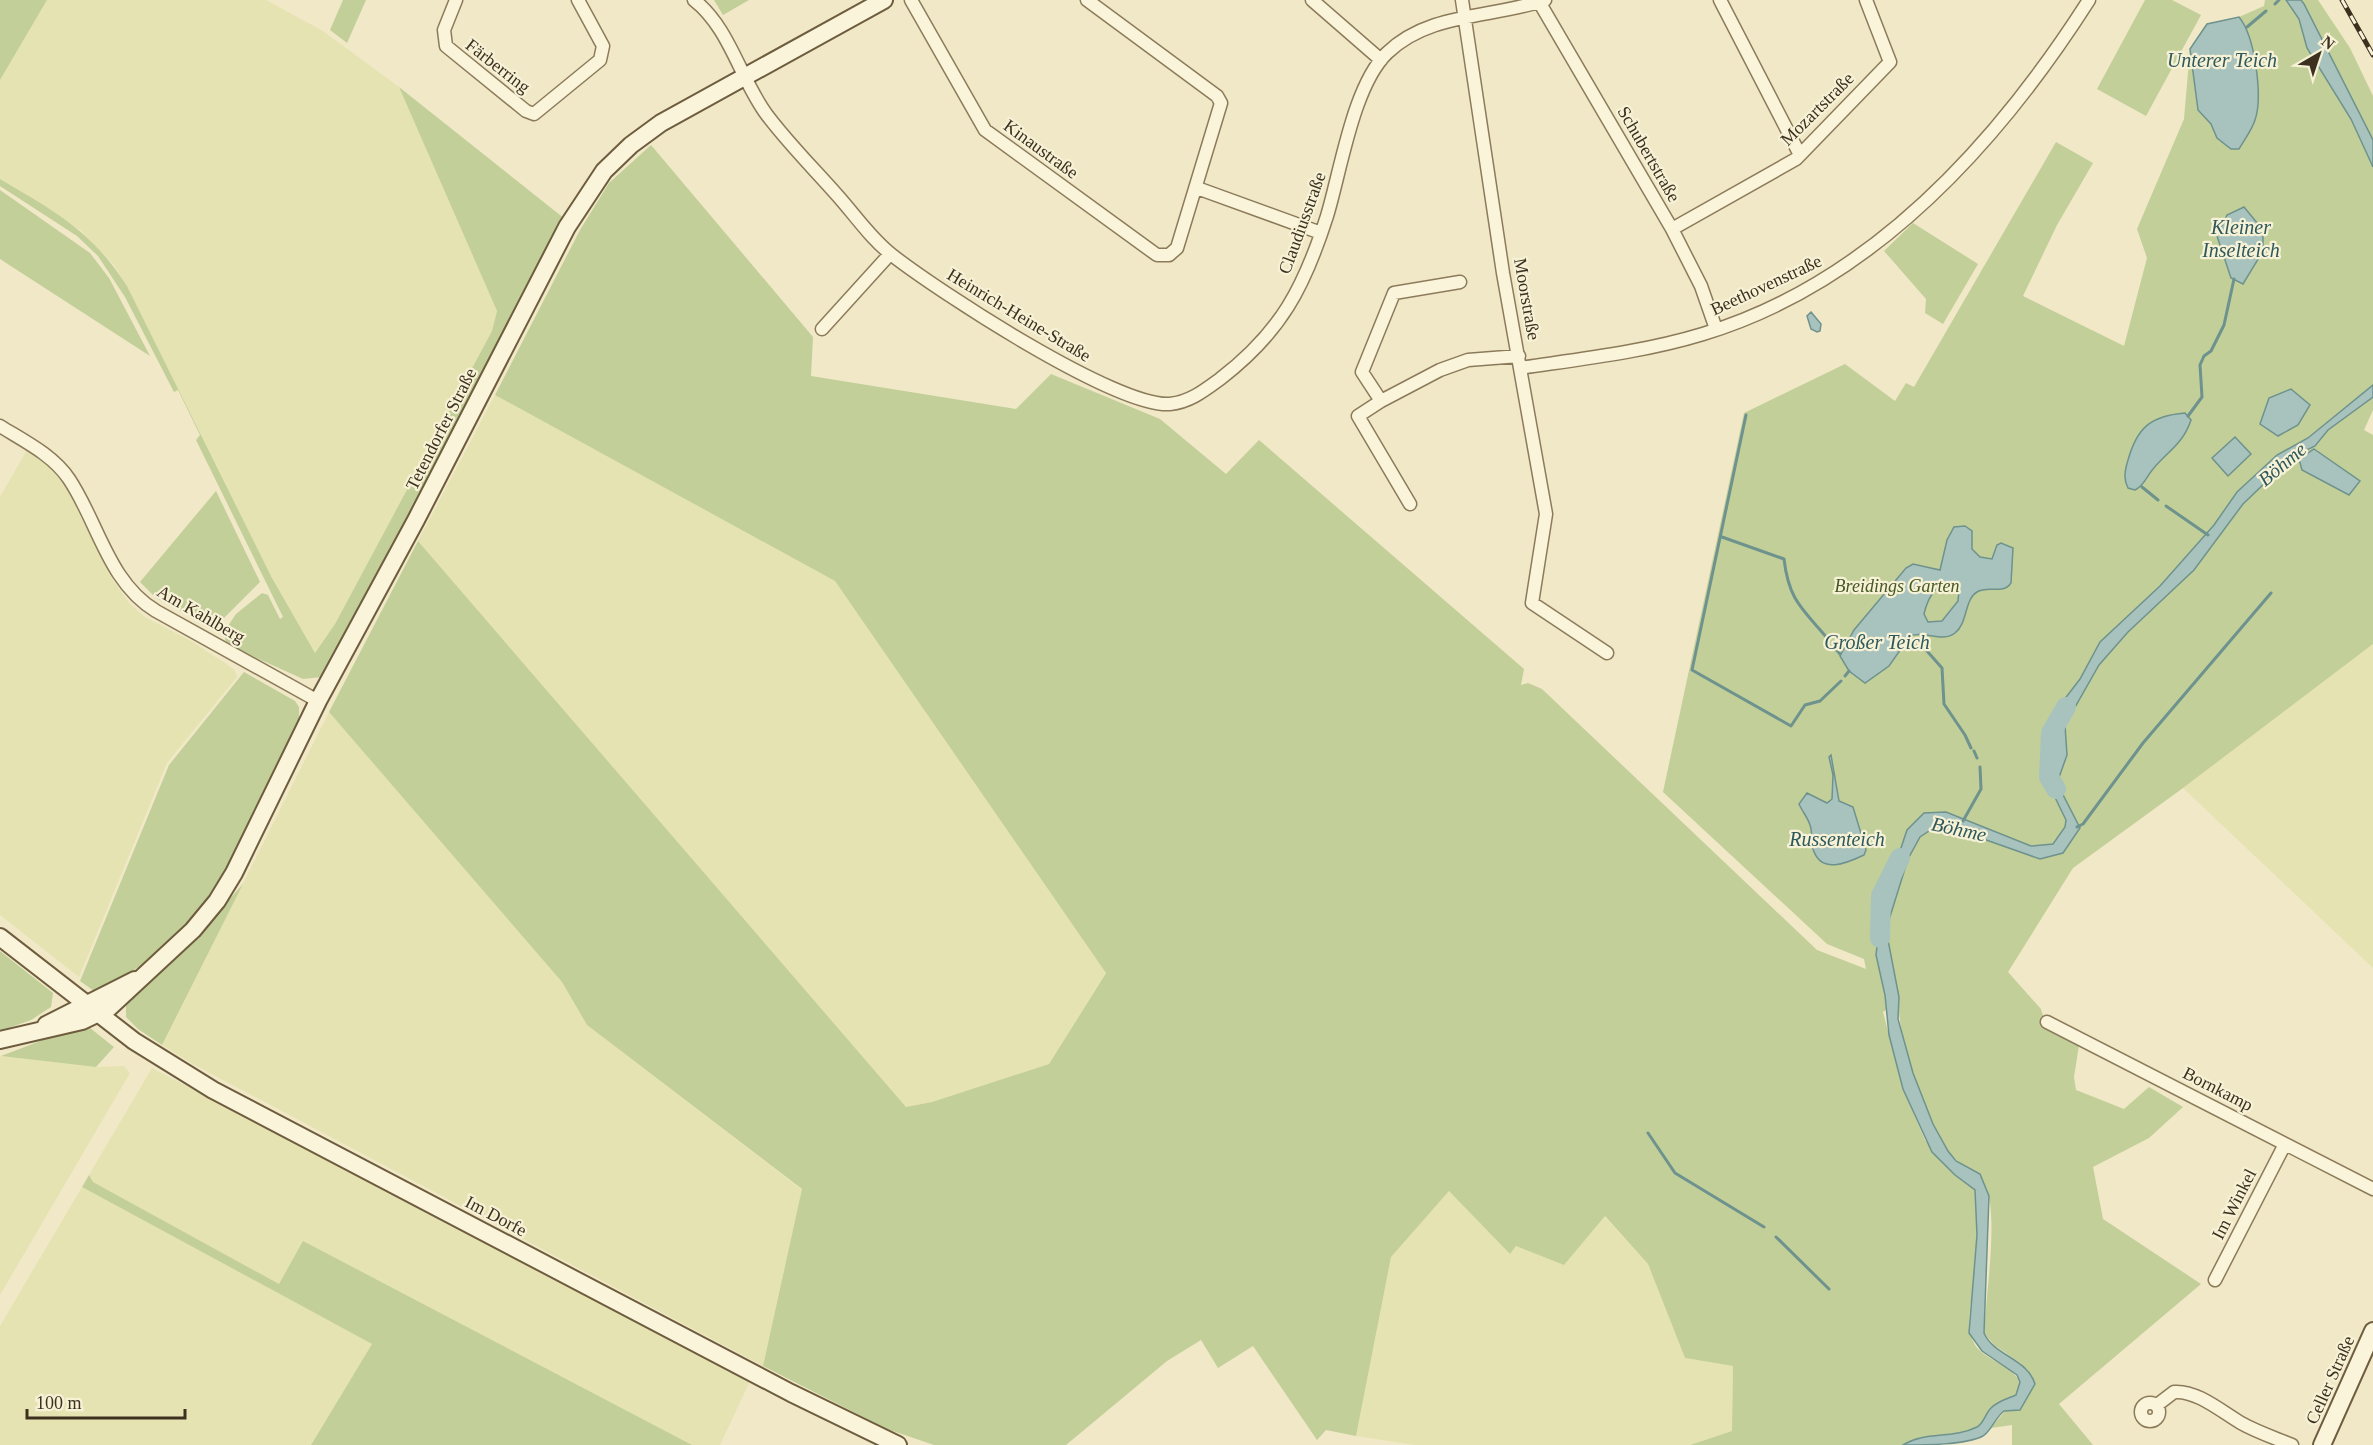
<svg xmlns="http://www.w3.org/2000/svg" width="2373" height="1445" font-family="'Times New Roman',serif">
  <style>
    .farmland { fill: #e6e3b3 }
    .green { fill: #c2cf99; fill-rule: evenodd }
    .water { fill: #a8c3be; stroke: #6e928d; stroke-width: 1.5; fill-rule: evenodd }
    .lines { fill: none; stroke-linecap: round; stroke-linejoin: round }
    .stream { stroke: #6e928d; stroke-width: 3 }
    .river { stroke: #a8c3be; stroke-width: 20 }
    .street-casing { stroke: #8c7b5b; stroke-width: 15 }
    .secondary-casing { stroke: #6e5c3e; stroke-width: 20 }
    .street { stroke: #faf4da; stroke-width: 12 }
    .secondary { stroke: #faf4da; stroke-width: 16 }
    .rail-casing { stroke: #3c301f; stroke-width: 5 }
    .rail { stroke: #f7f1d6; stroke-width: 3; stroke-dasharray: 9; stroke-linecap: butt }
    .labels { text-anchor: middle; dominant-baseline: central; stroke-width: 4.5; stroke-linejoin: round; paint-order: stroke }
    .street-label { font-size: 18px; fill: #3c301f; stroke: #f7f1d6 }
    .park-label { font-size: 18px; font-style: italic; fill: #465925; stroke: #f7f1d6 }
    .water-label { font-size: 20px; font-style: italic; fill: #2e595c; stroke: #f7f1d6 }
  </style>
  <rect width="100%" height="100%" fill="#f0e8c6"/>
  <!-- farmland -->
  <path class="farmland" d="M 47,0 L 266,0 L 323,31 L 399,87 L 497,311 L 492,331 L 335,624 L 315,653 L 272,578 L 127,286 L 114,265 L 80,230 L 0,179 L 0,80 Z
    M 495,395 L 835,581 L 1106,972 L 1049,1064 L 932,1102 L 906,1107 L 418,541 Z
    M 27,450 L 44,461 L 64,483 L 112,579 L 130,604 L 145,617 L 191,641 L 234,669 L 237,677 L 167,763 L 79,977 L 0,915 L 0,497 Z
    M 2373,644 L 2373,968 L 2183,788 Z
    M 329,712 L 562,982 L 587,1025 L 802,1190 L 763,1366 L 193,1064 L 162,1045 Z
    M 0,1056 L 96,1067 L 124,1066 L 130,1073 L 0,1295 Z
    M 152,1068 L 750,1381 L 720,1445 L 692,1445 L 303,1242 L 279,1285 L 93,1182 L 89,1175 Z
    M 82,1187 L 372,1344 L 311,1445 L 0,1445 L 0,1326 Z
    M 1449,1191 L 1510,1253 L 1516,1246 L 1564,1265 L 1604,1216 L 1648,1264 L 1685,1358 L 1733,1366 L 1732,1431 L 1690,1445 L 1415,1445 L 1356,1436 L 1391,1256 Z"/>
  <!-- green -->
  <path class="green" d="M 0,0 L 47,0 L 0,80 Z
    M 343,0 L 366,0 L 347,43 L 330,30 Z
    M 714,0 L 749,0 L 723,15 Z
    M 2145,0 L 2172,0 L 2201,15 L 2146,116 L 2097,89 Z
    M 2265,0 L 2318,0 L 2350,48 L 2373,96 L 2373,410 L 2364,430 L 2373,435 L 2373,644 L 2183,788 L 2073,868 L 2008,972 L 2041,1009 L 2045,1022 L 2079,1045 L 2074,1077 L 2076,1090 L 2124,1109 L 2149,1087 L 2183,1107 L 2149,1138 L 2093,1167 L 2103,1219 L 2201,1284 L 2059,1404 L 2093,1445 L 2012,1445 L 2012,1425 L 1991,1428 L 2005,1411 L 2020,1410 L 2022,1364 L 1994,1345 L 1984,1333 C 1986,1297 1996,1231 1989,1197 C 1983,1169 1963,1171 1948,1151 C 1921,1112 1901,1049 1898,1002 L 1883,1012 L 1903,1089 L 1925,1140 L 1975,1189 C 1980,1221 1976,1254 1973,1286 C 1972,1303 1965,1324 1973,1341 C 1981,1360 2010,1363 2020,1382 L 2016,1395 C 2007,1399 1998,1401 1991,1408 C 1985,1414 1984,1423 1976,1427 C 1954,1438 1924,1431 1903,1445 L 1690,1445 L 1732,1431 L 1733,1366 L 1685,1358 L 1648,1264 L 1605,1216 L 1564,1265 L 1516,1246 L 1510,1254 L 1449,1191 L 1391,1257 L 1356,1436 L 1326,1430 L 1317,1440 L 1253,1346 L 1218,1368 L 1201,1340 L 1167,1361 L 1066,1445 L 934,1445 L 887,1429 L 763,1366 L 802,1189 L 587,1025 L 562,982 L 329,712 L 418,541 L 906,1107 L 932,1102 L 1049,1064 L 1106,973 L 835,581 L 495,395 L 580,230 L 609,183 L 651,145 L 813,337 L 811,376 L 1016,409 L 1051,374 L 1160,419 L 1226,474 L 1259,440 L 1524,669 L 1521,685 L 1528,683 L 1542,689 L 1817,950 L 1866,969 L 1864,959 L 1827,944 L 1663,792 L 1744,413 L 1845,364 L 1895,401 L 1906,383 L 1914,387 L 2056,142 L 2093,163 L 2057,225 L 2023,296 L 2124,346 L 2147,258 L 2137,229 L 2184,119 L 2190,49 L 2207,24 L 2239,17 L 2264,6 ZM 2291,389 L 2310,404 L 2298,425 L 2269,398 Z
    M 399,87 L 565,219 L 376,587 L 322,677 L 303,679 L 226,644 L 224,632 L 236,614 L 262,593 L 268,595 L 280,619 L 283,617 L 196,440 L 200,435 L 178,390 L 174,392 L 125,297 L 98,256 L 77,236 L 0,186 L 0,179 C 54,211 92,231 127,286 L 272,578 L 315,653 L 335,624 L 492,331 L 497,311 Z
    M 0,190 L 90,253 L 109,278 L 150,356 L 0,259 Z
    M 1913,223 L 1978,264 L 1943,324 L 1925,313 L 1926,299 L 1884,251 Z
    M 216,491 L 260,582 L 214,628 L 156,598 L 140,582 Z
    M 244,672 L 295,701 L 299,707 L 299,721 C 249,826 210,944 94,991 L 80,981 L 169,765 Z
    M 243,884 L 162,1045 L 138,1029 L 126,1017 L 126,1006 L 132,996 L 175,960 Z
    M 0,951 L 53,993 L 51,1007 L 31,1020 L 0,1031 Z
    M 85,1024 L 114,1047 L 96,1067 L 1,1056 Z
    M 89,1175 L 93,1182 L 279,1284 L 303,1241 L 692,1445 L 311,1445 L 372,1344 L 82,1187 Z"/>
  <!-- water -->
  <path class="water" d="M 2286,0 L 2301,0 L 2304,4 L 2373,140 L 2373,167 L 2351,119 L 2307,48 L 2299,19 Z
    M 2239,17 C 2255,36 2263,97 2255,120 C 2252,130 2244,140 2239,149 L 2231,149 L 2217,138 L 2211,124 L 2198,110 L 2190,49 L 2207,24 Z
    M 2244,207 L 2263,230 L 2263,251 L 2243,284 L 2231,278 L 2217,236 L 2227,215 Z
    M 1811,312 L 1821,324 L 1820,331 L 1817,332 L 1811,329 L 1807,316 Z
    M 2373,385 L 2373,397 L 2328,430 L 2315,446 L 2292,457 L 2243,504 L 2194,570 L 2128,632 L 2099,665 L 2065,725 L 2067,755 L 2057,783 L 2080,828 L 2063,853 L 2040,859 L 1972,835 L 1935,827 L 1920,837 L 1908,859 L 1888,923 L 1888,940 L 1899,997 L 1898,1019 L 1913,1073 L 1933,1124 L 1948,1151 L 1956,1161 L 1980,1174 L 1989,1196 L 1984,1333 C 1994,1356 2027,1358 2035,1384 L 2020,1410 L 2004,1411 C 1995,1418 1992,1430 1983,1436 C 1965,1445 1925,1445 1903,1445 C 1925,1431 1953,1439 1977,1427 C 1984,1423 1985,1414 1991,1408 C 1998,1401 2007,1399 2016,1395 L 2020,1382 L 2017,1375 L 1982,1351 L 1969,1333 L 1977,1235 L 1975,1190 L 1955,1175 L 1932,1152 L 1903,1089 L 1889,1035 L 1885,995 L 1876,955 L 1882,905 L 1907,830 L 1924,813 L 1946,812 L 2031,846 L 2053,844 L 2065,827 L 2066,820 L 2047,781 L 2051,760 L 2053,728 L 2060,705 L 2080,679 L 2100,642 L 2160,586 L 2214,525 L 2237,492 L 2277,455 L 2308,438 Z
    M 2291,389 L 2310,405 L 2298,425 L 2278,436 L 2260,424 L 2269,398 Z
    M 2185,413 L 2191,420 C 2183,444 2168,451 2153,469 C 2146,477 2145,485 2135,490 L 2128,488 C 2123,479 2125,470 2128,460 C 2137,428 2150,416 2185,413 Z
    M 2235,437 L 2251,454 L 2228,476 L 2212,458 Z
    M 2314,449 L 2360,481 L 2349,495 L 2302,470 L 2299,459 Z
    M 1965,526 L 1972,531 L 1972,549 L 1980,557 L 1992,559 L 1997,545 L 2001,543 L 2013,548 L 2011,583 C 2003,595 1988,585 1977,592 C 1964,600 1968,623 1955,633 C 1942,643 1924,630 1910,636 L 1889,666 L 1865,683 L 1849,671 L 1840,656 L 1854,630 L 1906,568 L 1913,564 L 1940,570 L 1947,540 L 1954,527 ZM 1946,582 L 1959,590 L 1958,601 L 1942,621 L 1928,622 L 1924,614 C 1927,601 1933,588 1946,582 Z
    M 1831,755 L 1839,801 L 1853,807 L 1866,850 L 1864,855 C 1847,863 1821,875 1813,849 C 1810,841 1813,832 1810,825 C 1808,818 1802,811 1799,804 L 1807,793 L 1827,803 L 1832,799 L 1833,775 L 1829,757 Z"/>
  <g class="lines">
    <!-- stream -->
    <path class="stream" d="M 2275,4 L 2279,0
      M 2247,27 L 2266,11
      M 1746,415 L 1692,670 L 1791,726 L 1805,705 L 1820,701 L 1841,681
      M 2188,416 L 2202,397 L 2200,365 L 2204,356 L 2211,351 L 2224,325 L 2234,279
      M 2142,487 L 2158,500
      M 2166,506 L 2208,535
      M 1722,537 L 1784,559 C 1789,601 1802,608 1828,639
      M 1919,642 L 1942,668 L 1944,704 L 1965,735 L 1971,748
      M 1834,647 L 1840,654
      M 1845,676 L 1849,671
      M 1974,751 L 1977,758
      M 1963,821 L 1981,789 L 1980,767
      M 2077,827 L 2083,824 L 2143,743 L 2271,593
      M 1648,1133 L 1675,1173 L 1764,1227
      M 1776,1237 L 1829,1289"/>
    <!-- river -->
    <path class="river" d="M 2056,789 L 2049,777 L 2051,733 L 2066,707
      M 1880,938 L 1881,896 L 1900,858"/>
    <!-- street casing -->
    <g class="street-casing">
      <path id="street" d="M 456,0 L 444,30 L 446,46 L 526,111 L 534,114 L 600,60 L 603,46 L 578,0
        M 694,0 C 730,28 740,79 767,115 C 788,143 814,169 837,195 C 855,215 871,239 892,255 C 938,291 1117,408 1170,404 C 1190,402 1205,390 1220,379 C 1281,332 1304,288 1327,216 C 1341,170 1353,86 1387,53 C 1429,12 1493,18 1545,0
        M 911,0 L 985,130 L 1157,255 L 1169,255 L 1177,248 L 1221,103 L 1217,96 L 1087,0
        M 1312,0 L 1381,60
        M 1462,0 L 1503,273 L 1546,514 L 1532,603 L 1607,653
        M 1538,0 L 1672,229 L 1701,286 L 1716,329
        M 1720,0 L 1799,153
        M 1197,188 L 1321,233
        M 1672,229 L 1796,159 L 1890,62 L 1866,0
        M 1460,282 L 1394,293 L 1362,372 L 1381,401 L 1440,370 L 1468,360 L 1519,356
        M 822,329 L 890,254
        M 1520,368 C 1581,359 1644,352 1703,334 C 1872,283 1997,144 2089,0
        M 1381,401 L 1358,416 L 1410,504
        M 0,426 C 24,441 53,455 69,479 C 98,522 108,582 156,611 L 318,701
        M 2047,1022 L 2373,1189
        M 2215,1280 L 2285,1144
        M2141 1412a9 9 0 1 1 18 0a9 9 0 1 1-18 0Z
        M 2157,1405 L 2174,1392 C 2197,1390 2222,1412 2241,1423 C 2257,1432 2275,1438 2292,1445"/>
    </g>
    <!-- secondary casing -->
    <g class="secondary-casing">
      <path id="secondary" d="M 0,937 L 134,1041 L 213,1090 L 791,1393 L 898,1445
        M 46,1025 L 135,980
        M 0,1040 L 82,1021 L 109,1008 L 193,930 L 217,901 L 234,873 L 318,701 L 416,520 L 567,227 L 604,171 L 631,145 L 661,123 L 884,0
        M 2322,1445 L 2373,1331"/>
    </g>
    <!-- street -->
    <use href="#street" class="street"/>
    <!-- secondary -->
    <use href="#secondary" class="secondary"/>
    <!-- rail casing -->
    <g class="rail-casing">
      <path id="rail" d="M 2342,0 L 2373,55"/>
    </g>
    <!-- rail -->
    <use href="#rail" class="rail"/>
  </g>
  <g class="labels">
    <!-- street labels -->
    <g class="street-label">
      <text transform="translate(498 66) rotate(38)">Färberring</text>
      <text transform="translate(1817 109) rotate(-45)">Mozartstraße</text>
      <text transform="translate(1041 149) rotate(36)">Kinaustraße</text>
      <text transform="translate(1649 154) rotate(60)">Schubertstraße</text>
      <text transform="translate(1302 223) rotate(-70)">Claudiusstraße</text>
      <text transform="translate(1766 285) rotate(-25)">Beethovenstraße</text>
      <text transform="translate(1527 299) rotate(80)">Moorstraße</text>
      <text transform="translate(1019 315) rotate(31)">Heinrich-Heine-Straße</text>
      <text transform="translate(441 429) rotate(-63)">Tetendorfer Straße</text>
      <text transform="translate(201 614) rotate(30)">Am Kahlberg</text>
      <text transform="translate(2218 1089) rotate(27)">Bornkamp</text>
      <text transform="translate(2234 1204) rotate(-63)">Im Winkel</text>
      <text transform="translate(496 1216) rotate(28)">Im Dorfe</text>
      <text transform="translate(2330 1380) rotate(-66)">Celler Straße</text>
    </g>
    <!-- park labels -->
    <g class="park-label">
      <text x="1897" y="586">Breidings Garten</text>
    </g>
    <!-- water labels -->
    <g class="water-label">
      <text x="2222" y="60">Unterer Teich</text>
      <text x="2241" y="227">Kleiner<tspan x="2241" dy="23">Inselteich</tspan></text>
      <text transform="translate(2282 464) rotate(-40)">Böhme</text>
      <text x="1877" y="642">Großer Teich</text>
      <text transform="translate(1959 829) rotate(12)">Böhme</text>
      <text x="1837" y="839">Russenteich</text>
    </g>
  </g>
  <!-- north arrow -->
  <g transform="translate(2319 54) rotate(39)" stroke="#f7f1d6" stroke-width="4.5" paint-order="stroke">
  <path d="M0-4.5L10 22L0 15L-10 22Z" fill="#3c301f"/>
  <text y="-9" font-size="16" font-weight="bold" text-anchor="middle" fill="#3c301f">N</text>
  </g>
  <!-- scale -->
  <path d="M27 1409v9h158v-9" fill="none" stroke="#3c301f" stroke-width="3"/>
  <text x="36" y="1409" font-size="18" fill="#3c301f" stroke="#f7f1d6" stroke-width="4.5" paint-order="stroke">100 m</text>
</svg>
